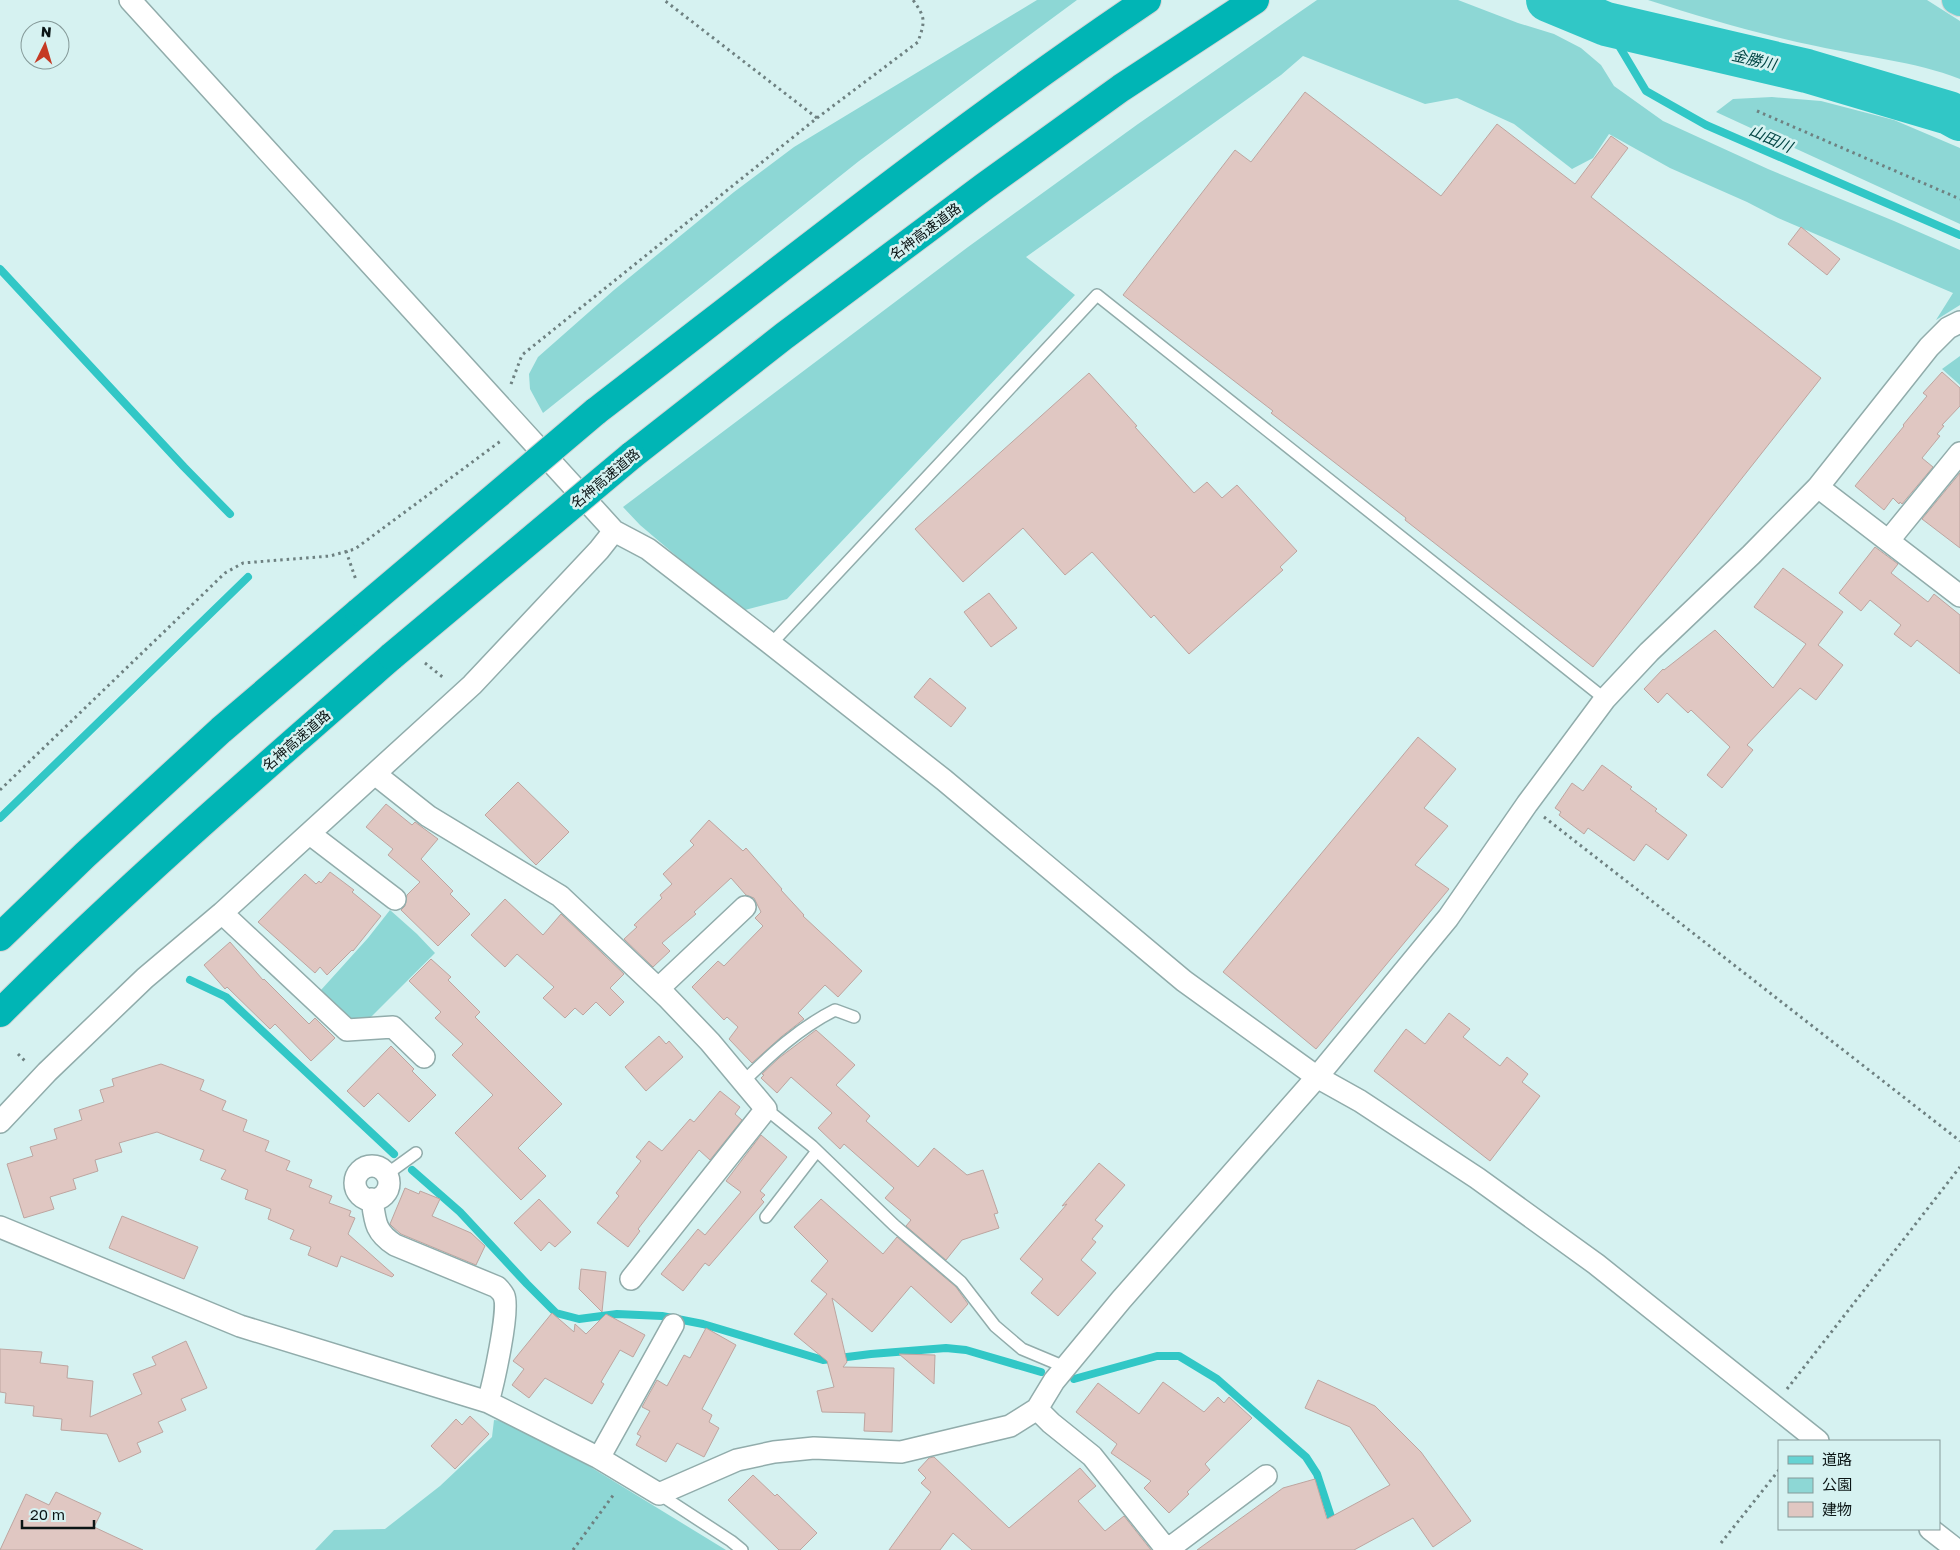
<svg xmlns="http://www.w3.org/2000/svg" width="1960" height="1550" font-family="'Golos Text','Noto Sans JP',sans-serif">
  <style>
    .green { fill: #8dd7d5 }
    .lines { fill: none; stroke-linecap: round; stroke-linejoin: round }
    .stream { stroke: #31c7c6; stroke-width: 8 }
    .river { stroke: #31c7c6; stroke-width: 44 }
    .building { fill: #e0c7c2; stroke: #bda5a0 }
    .service-casing { stroke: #91acab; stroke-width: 14 }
    .minor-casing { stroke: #91acab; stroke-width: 24 }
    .primary-casing { stroke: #d3d5d5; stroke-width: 30 }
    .motorway-casing { stroke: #d3d5d5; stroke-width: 30 }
    .path { stroke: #6e8181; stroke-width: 3; stroke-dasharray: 2.5 4; stroke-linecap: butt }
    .service { stroke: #fff; stroke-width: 11 }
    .minor { stroke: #fff; stroke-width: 21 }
    .primary { stroke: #66d3d3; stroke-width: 28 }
    .motorway { stroke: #00b5b5; stroke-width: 28 }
    .motorway-bridge-casing { stroke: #d3d5d5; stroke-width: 30; stroke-linecap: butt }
    .motorway-bridge { stroke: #00b5b5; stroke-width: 28 }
    .labels { text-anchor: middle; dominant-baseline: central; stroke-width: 5; stroke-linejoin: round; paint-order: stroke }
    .street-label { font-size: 14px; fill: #0b1515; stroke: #d6f2f1 }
    .water-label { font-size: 15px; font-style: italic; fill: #004443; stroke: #d6f2f1 }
  </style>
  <rect width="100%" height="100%" fill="#d6f2f1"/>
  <!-- green -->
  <path class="green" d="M 1037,0 L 1077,0 L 859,161 L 543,413 L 530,389 L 529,374 L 538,357 L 614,290 L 734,192 L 794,147 Z
    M 1317,0 L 1458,0 L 1518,23 L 1554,34 L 1581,48 L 1601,65 L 1614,86 L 1663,121 L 1768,169 L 1894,221 L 1960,250 L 1960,305 L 1936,320 L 1953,293 L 1778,218 L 1747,202 L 1670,168 L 1609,134 L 1593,158 L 1572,169 L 1514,124 L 1457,98 L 1425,104 L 1303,56 L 1281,75 L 1026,257 L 1075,295 L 787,599 L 741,611 L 640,525 L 623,507 L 968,247 L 1138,124 Z
    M 1648,0 L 1927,0 L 1960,21 L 1960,79 C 1914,61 1864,57 1816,46 C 1758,34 1704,18 1648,0 Z
    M 1772,97 L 1821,101 L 1894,120 L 1960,148 L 1960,224 L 1716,112 L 1733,99 Z
    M 1960,356 L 1960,385 L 1942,369 Z
    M 390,910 L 417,934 L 435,953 L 370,1018 L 349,1019 L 321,990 L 368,938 Z
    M 494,1420 L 517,1422 L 726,1550 L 315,1550 L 334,1530 L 385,1529 L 440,1486 L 492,1437 Z"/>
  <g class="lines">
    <!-- stream -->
    <path class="stream" d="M 1606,24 L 1646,91 L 1706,125 L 1960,235
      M 0,269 L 184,467 L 230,514
      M 0,818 L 248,577
      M 190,980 L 226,997 L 394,1154
      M 412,1170 L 460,1212 L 527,1284 L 556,1313 L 579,1319 L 617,1314 L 662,1316 L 703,1324 L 823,1360 L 871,1354 L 946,1348 L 966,1350 L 1041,1372
      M 1074,1379 L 1157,1356 L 1179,1356 L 1217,1379 L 1306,1457 L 1317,1474 L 1332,1520 L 1336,1524"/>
    <!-- river -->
    <path class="river" d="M 1548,0 L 1606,24 L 1807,71 L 1949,113 L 1960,119"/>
  </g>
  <!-- building -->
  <path class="building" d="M 1305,92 L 1441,196 L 1497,124 L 1575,184 L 1611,136 L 1628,148 L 1591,197 L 1821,378 L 1593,667 L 1405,520 L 1406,518 L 1271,413 L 1273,411 L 1123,295 L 1235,150 L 1251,162 Z
    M 1801,227 L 1840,259 L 1827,275 L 1788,244 Z
    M 1942,372 L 1960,388 L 1960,406 L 1942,425 L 1944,426 L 1937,434 L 1940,436 L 1922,458 L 1933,467 L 1902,504 L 1900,502 L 1899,504 L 1893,498 L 1884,510 L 1855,486 L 1904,426 L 1903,425 L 1927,396 L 1923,393 Z
    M 1089,373 L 1137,426 L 1135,427 L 1194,493 L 1207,482 L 1222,498 L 1237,485 L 1297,551 L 1280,567 L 1283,570 L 1189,654 L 1154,615 L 1151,618 L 1092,552 L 1065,575 L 1023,528 L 963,582 L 915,529 Z
    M 1960,473 L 1960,548 L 1922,519 Z
    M 1875,547 L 1898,564 L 1891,573 L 1928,602 L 1934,594 L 1960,615 L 1960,674 L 1917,640 L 1911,647 L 1894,634 L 1901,625 L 1870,600 L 1861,611 L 1839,593 Z
    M 1783,568 L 1843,612 L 1818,645 L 1843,665 L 1816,700 L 1800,688 L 1747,745 L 1753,750 L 1722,788 L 1707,775 L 1730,747 L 1691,710 L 1688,713 L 1667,693 L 1658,703 L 1644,689 L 1663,669 L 1664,670 L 1715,630 L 1773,688 L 1806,644 L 1754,607 Z
    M 989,593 L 1017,628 L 991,647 L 964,612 Z
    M 930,678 L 966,708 L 951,727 L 914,697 Z
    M 1418,737 L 1456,769 L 1424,808 L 1448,826 L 1415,865 L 1449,889 L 1316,1049 L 1223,972 Z
    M 1602,765 L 1632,787 L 1630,789 L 1657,809 L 1655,811 L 1687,835 L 1668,860 L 1646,844 L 1634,861 L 1588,828 L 1584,834 L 1559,815 L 1561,812 L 1555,808 L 1572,783 L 1583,791 Z
    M 518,782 L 569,832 L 536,865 L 485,815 Z
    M 386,804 L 412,825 L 415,822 L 438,839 L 421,859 L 453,891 L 450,894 L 470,914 L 438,946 L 401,910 L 405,906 L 407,895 L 420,882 L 388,855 L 393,849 L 366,827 Z
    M 709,820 L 743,851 L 746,848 L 782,889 L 781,890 L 804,915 L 803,916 L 862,971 L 838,997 L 825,985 L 798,1013 L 804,1019 L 781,1037 L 752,1063 L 729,1039 L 738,1027 L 727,1017 L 724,1020 L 692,987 L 718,961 L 724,966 L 763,926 L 755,918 L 761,912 L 754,898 L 746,895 L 731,878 L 694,912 L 696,914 L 662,943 L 670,951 L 653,967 L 624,939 L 637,927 L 634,925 L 662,898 L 660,895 L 672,884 L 663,874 L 694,845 L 690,841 Z
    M 330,872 L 354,890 L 352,892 L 381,916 L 353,951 L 352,950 L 327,975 L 320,967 L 315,973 L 258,922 L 305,874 L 316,884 L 319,881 L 321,883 Z
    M 505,899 L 543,935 L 561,914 L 624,974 L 610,988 L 624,1002 L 610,1016 L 596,1002 L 583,1015 L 575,1008 L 565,1018 L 543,998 L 554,987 L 517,954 L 505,967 L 471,935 Z
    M 230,942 L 263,980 L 264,979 L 309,1024 L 315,1018 L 335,1038 L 311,1061 L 275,1024 L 270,1029 L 227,987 L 225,989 L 204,965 Z
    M 431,959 L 451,977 L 448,980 L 480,1012 L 475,1017 L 562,1104 L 518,1148 L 546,1176 L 521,1200 L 455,1133 L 493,1095 L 452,1055 L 463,1044 L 435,1018 L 441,1012 L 409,981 Z
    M 1449,1013 L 1470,1029 L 1463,1037 L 1500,1066 L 1507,1057 L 1528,1074 L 1522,1082 L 1540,1096 L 1490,1161 L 1374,1071 L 1406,1029 L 1425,1044 Z
    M 816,1030 L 855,1065 L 836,1085 L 870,1116 L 866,1121 L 918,1167 L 934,1148 L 967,1175 L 983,1170 L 998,1213 L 994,1214 L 999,1228 L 962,1240 L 946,1260 L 906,1226 L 911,1220 L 885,1198 L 894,1188 L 844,1144 L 840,1149 L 818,1128 L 832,1113 L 791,1077 L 777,1093 L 761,1078 L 764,1075 L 762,1074 L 779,1058 Z
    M 659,1036 L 666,1044 L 669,1041 L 683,1057 L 646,1091 L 625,1067 Z
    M 391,1046 L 414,1069 L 412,1071 L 436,1095 L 409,1122 L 378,1093 L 364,1107 L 347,1091 Z
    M 161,1064 L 204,1080 L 200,1090 L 226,1101 L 222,1110 L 247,1120 L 243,1131 L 269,1141 L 265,1151 L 290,1161 L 286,1170 L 312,1180 L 309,1187 L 332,1196 L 329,1203 L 351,1211 L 349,1216 L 355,1218 L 348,1234 L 394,1275 L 392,1277 L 341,1256 L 337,1267 L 308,1255 L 311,1247 L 290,1239 L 294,1230 L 268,1219 L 271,1209 L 245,1199 L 248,1190 L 221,1179 L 226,1170 L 200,1160 L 204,1150 L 157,1132 L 119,1143 L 122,1152 L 95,1160 L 98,1171 L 73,1179 L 76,1189 L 50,1197 L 54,1209 L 24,1218 L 7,1164 L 33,1156 L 30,1147 L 57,1139 L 54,1129 L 82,1120 L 79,1110 L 104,1102 L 100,1090 L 114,1086 L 112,1079 Z
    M 720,1091 L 740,1107 L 735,1114 L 742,1120 L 710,1160 L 699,1150 L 638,1229 L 640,1231 L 628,1247 L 597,1223 L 619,1196 L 616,1193 L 641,1161 L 636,1157 L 649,1141 L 662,1151 L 690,1119 L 694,1122 Z
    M 761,1135 L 787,1157 L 760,1191 L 765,1195 L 761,1199 L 764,1202 L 709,1266 L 705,1263 L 683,1291 L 661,1274 L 698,1229 L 705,1235 L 741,1192 L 726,1181 Z
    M 1099,1163 L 1125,1185 L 1095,1220 L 1103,1226 L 1092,1239 L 1096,1242 L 1081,1260 L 1096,1273 L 1058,1316 L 1031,1293 L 1043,1279 L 1020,1259 L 1067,1204 L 1062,1206 Z
    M 405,1188 L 419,1194 L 420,1191 L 440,1199 L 432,1216 L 471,1233 L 485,1246 L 476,1265 L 401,1234 L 393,1227 L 390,1224 Z
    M 539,1199 L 571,1232 L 555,1247 L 549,1242 L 541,1251 L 514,1223 Z
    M 821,1199 L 883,1254 L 897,1237 L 956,1287 L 968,1304 L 951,1323 L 911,1286 L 872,1332 L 832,1298 L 847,1362 L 843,1367 L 894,1368 L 892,1432 L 864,1431 L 865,1413 L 822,1412 L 817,1391 L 834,1387 L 827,1361 L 794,1334 L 827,1294 L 811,1281 L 828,1261 L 794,1227 Z
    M 122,1216 L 198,1247 L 184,1279 L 109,1248 Z
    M 581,1269 L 606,1272 L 602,1312 L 579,1289 Z
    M 552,1313 L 574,1332 L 575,1324 L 586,1334 L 606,1314 L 645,1335 L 633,1357 L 620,1350 L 601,1382 L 604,1384 L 592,1404 L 545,1378 L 529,1398 L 512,1385 L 524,1369 L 513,1361 Z
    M 706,1328 L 736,1345 L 702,1409 L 712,1415 L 709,1422 L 719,1428 L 704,1457 L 677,1443 L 666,1462 L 636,1445 L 641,1436 L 637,1434 L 650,1411 L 642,1407 L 657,1380 L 667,1386 L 684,1355 L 690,1358 Z
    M 186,1341 L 207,1388 L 181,1399 L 186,1410 L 158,1422 L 163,1432 L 137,1443 L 141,1452 L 119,1462 L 107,1434 L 61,1430 L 62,1419 L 33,1416 L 34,1406 L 5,1403 L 6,1393 L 0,1392 L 0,1349 L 42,1352 L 40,1363 L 68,1366 L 67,1378 L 93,1381 L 90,1417 L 142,1394 L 133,1374 L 156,1365 L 152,1357 Z
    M 899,1354 L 935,1355 L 934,1384 Z
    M 1318,1380 L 1375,1406 L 1421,1452 L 1471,1521 L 1433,1547 L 1413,1518 L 1354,1550 L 1197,1550 L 1283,1488 L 1315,1479 L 1327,1519 L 1390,1485 L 1350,1427 L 1305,1408 Z
    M 1163,1382 L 1204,1412 L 1218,1397 L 1224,1403 L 1229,1397 L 1252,1418 L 1205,1464 L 1210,1470 L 1187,1492 L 1189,1494 L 1169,1513 L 1144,1488 L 1151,1481 L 1111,1453 L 1117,1444 L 1076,1412 L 1098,1383 L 1139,1414 Z
    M 470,1416 L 489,1434 L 455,1469 L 431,1446 L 456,1419 L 462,1425 Z
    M 934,1457 L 1009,1528 L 1080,1468 L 1096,1486 L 1078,1501 L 1105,1531 L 1124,1516 L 1151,1550 L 972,1550 L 953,1533 L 940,1550 L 889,1550 L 931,1492 L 921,1483 L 926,1478 L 918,1470 L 929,1458 Z
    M 753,1475 L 775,1496 L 777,1494 L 817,1533 L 800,1550 L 779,1550 L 728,1500 Z
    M 56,1492 L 101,1513 L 94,1527 L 143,1550 L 0,1550 L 26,1494 L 49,1505 Z"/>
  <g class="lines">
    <!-- service casing -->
    <g class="service-casing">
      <path id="service" d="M 771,644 L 1097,295 L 1605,699
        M 742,1083 C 770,1055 799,1028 835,1010 L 854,1017
        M 766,1109 L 812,1146 L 894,1225 L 961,1282 L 995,1326 L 1022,1349 L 1065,1367
        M 387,1174 L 416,1153
        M 766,1217 L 817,1151
        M 659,1494 L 731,1541 L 742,1550"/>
    </g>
    <!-- minor casing -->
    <g class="minor-casing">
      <path id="minor" d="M 130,0 L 614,531 L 648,549 L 771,644 L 944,780 L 1184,981 L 1317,1077 L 1360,1101 L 1477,1178 L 1596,1264 L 1818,1441
        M 1818,487 L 1960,596
        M 1889,540 L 1960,453
        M 375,774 L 428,816 L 560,896 L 667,997 L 710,1042 L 766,1109 L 631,1279
        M 310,834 L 395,899
        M 222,913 L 347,1030 L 393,1027 L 424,1057
        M 659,988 L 745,907
        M 0,1122 L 47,1072 L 145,978 L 222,913 L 472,685 L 599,550 L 614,531
        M355 1183a17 17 0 1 1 34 0a17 17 0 1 1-34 0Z
        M 372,1199 C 375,1222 375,1232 395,1245 L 497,1287 C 499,1289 503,1293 504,1296 C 510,1310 493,1385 488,1402
        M 0,1227 L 240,1326 L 488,1402 L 599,1458 L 659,1494 L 737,1460 L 774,1452 L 814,1448 L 901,1452 L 1010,1426 L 1037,1409 L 1054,1381 L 1121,1300 L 1317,1077 L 1448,918 L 1527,804 L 1605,699 L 1649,652 L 1751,555 L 1818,487 L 1929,347 L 1948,328 L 1960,322
        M 1037,1409 L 1051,1423 L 1092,1456 L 1167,1550
        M 599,1458 L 673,1325
        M 1930,1529 L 1957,1550
        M 1167,1550 L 1266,1476"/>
    </g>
    <!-- primary casing -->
    <g class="primary-casing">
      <path id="primary" d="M 1956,0 L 1960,2"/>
    </g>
    <!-- motorway casing -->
    <g class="motorway-casing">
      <path id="motorway" d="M 595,412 C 777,272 957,128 1147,0
        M 631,456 L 784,336 L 985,186 L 1121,88 L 1255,0
        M 0,937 L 85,855 L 221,730 L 359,612
        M 0,1013 C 125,888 259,772 392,656"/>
    </g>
    <!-- path -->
    <path class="path" d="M 1757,111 L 1960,199
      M 817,118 L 918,42 C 925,21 926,18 913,0
      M 511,384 L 522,355 L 817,118 L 664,0
      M 346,551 L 356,580
      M 425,663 L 445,679
      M 0,790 L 225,573 L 243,563 L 330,556 L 355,549 L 502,440
      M 1544,817 L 1960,1141
      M 18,1054 L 25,1061
      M 1787,1389 L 1960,1167
      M 1721,1543 L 1779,1470
      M 573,1550 L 614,1494"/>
    <!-- service -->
    <use href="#service" class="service"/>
    <!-- minor -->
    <use href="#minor" class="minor"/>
    <!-- primary -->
    <use href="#primary" class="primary"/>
    <!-- motorway -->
    <use href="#motorway" class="motorway"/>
    <!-- motorway-bridge casing -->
    <g class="motorway-bridge-casing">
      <path id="motorway-bridge" d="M 359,612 L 595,412
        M 392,656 L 631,456"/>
    </g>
    <!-- motorway-bridge -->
    <use href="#motorway-bridge" class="motorway-bridge"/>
  </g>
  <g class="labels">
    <!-- street labels -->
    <g class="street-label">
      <text transform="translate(925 231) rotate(-37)">名神高速道路</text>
      <text transform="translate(605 478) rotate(-40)">名神高速道路</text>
      <text transform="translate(296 740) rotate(-41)">名神高速道路</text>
    </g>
    <!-- water labels -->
    <g class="water-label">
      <text transform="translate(1754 59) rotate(13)">金勝川</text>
      <text transform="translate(1771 138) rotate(24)">山田川</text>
    </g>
  </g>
  <!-- legend -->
  <rect x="1778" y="1440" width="162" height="90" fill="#d6f2f1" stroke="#859a99"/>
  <rect x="1788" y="1456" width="25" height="8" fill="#66d3d3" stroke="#859a99"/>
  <text x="1822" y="1465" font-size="15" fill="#0b1515">道路</text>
  <rect x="1788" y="1478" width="25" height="15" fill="#8dd7d5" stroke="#859a99"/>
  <text x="1822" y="1490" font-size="15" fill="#0b1515">公園</text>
  <rect x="1788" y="1502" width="25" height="15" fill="#e0c7c2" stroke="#859a99"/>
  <text x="1822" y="1515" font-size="15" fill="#0b1515">建物</text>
  <!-- north arrow -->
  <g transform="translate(45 45) rotate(5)"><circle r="24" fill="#d6f2f1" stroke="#859a99"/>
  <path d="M0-4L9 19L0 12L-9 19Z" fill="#c53a24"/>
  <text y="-8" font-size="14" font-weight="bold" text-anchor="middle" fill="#0b1515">N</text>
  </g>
  <!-- scale -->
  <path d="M22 1520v8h72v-8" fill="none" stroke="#0b1515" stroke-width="2.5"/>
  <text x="30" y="1520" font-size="15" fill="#0b1515" stroke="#d6f2f1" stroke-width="4" paint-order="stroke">20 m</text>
</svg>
